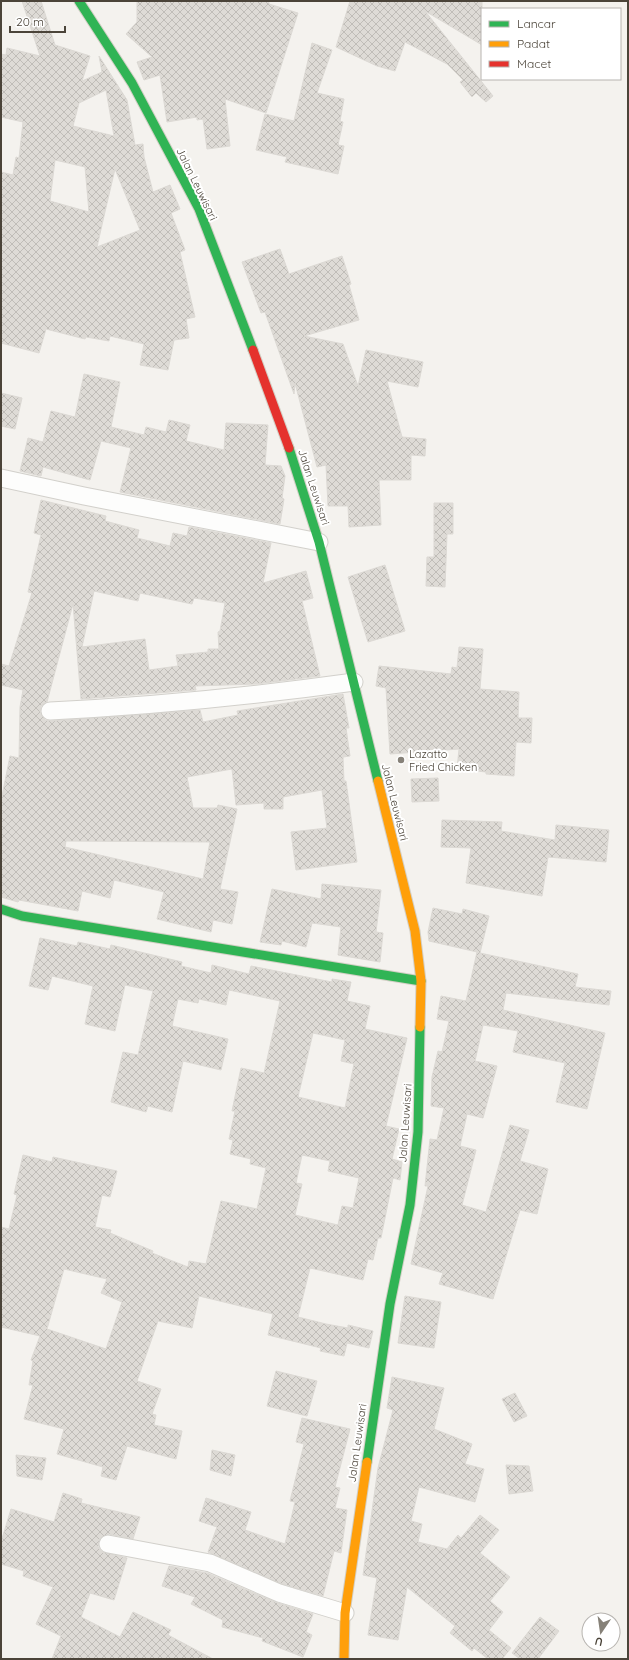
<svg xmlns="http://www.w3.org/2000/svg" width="629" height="1660" font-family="Quicksand,sans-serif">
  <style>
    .building { fill: url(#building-cross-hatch); stroke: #dcd9d4; fill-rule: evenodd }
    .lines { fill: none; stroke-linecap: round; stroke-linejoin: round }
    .street-casing { stroke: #d2d0cb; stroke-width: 19 }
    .fast-casing { stroke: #d3cfc5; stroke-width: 11 }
    .slow-casing { stroke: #d3cfc5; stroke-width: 11 }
    .jam-casing { stroke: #d3cfc5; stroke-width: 11 }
    .street { stroke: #fdfdfc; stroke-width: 17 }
    .fast { stroke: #30b455; stroke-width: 9 }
    .slow { stroke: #ff9f0a; stroke-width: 9 }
    .jam { stroke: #e5322d; stroke-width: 9 }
    .poi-dot { fill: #868178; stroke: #fff; stroke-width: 1.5 }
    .labels { text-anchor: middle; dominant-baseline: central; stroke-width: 4; stroke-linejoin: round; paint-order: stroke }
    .street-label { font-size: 11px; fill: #4b4439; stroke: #fff }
    .poi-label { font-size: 11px; fill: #4b4439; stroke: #fff; text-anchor: start }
  </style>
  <defs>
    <pattern id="building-cross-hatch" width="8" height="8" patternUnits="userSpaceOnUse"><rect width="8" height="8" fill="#dedbd6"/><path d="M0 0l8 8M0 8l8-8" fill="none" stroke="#c0bdb8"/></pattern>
  </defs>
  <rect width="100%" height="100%" fill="#f4f2ee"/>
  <!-- building -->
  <path class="building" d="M 22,1 L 41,1 L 55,45 L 90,56 L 82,81 L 102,72 L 99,56 L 127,100 L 135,145 L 143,144 L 144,157 L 153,192 L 170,185 L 180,209 L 171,213 L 185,250 L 180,252 L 195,317 L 186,319 L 189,338 L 174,340 L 168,370 L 140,365 L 144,344 L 110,336 L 109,341 L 86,337 L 85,339 L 46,329 L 39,353 L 1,343 L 1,172 L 13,175 L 16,157 L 19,158 L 23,122 L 1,117 L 1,54 L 6,55 L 7,48 L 40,56 ZM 106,90 L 114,136 L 73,126 L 79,103 ZM 55,160 L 85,167 L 89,212 L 50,201 ZM 115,169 L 140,230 L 97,247 L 104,216 Z
    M 137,1 L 269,1 L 269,4 L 298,13 L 266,113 L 225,99 L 230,146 L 207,149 L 203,119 L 197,120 L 197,117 L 167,122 L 160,75 L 144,80 L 137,62 L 152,57 L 126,34 L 137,22 Z
    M 350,1 L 482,1 L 482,45 L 425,11 L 493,96 L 486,102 L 476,93 L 472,97 L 460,82 L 463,80 L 447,64 L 405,42 L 395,71 L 377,66 L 336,47 Z
    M 312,43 L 332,50 L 317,93 L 344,99 L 340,121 L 343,122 L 338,145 L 344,146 L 338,174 L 285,162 L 287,157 L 256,150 L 265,114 L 294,121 Z
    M 280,249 L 289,274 L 342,256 L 351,284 L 349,285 L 359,320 L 304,336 L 343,344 L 358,386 L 366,350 L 423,362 L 418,387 L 387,381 L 402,437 L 426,439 L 425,456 L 411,455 L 411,480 L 379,480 L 381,525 L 349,527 L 348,506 L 328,506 L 326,465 L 317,467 L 295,383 L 294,394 L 265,312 L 261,313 L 242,262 Z
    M 84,374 L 120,382 L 111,427 L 144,435 L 146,427 L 166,432 L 169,420 L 190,425 L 186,441 L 224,450 L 226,423 L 268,425 L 265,465 L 281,466 L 285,476 L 282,498 L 284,499 L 280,524 L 120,492 L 131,448 L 101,441 L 90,480 L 43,467 L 41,476 L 20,471 L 28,438 L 43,442 L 51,411 L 75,417 Z
    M 1,393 L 22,398 L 15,429 L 1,426 Z
    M 41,500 L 106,516 L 105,521 L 139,530 L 137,538 L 170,546 L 173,533 L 187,536 L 189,527 L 271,543 L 263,583 L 306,571 L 313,598 L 302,601 L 320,676 L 256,684 L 195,686 L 196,690 L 81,699 L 73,604 L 47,702 L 41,706 L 40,712 L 45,720 L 51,721 L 200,710 L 203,722 L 238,715 L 237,711 L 343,694 L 349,728 L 346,728 L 350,756 L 343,757 L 344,781 L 346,781 L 357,862 L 296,870 L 291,832 L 327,828 L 322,790 L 283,797 L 283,809 L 264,809 L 264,803 L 236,805 L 232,769 L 187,777 L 193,808 L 217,808 L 218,805 L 237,809 L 220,889 L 238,892 L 232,924 L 213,920 L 211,932 L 157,919 L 164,892 L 114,880 L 110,898 L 82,891 L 78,911 L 19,900 L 18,902 L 1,897 L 1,801 L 10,756 L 19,758 L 20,707 L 23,690 L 1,685 L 1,664 L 9,666 L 32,593 L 28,592 L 41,535 L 34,533 ZM 94,591 L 138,601 L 140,593 L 192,604 L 194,598 L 225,603 L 220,631 L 218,632 L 219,649 L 208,649 L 208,652 L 176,655 L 178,666 L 149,670 L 145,639 L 82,647 ZM 66,841 L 210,842 L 203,879 L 65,847 Z
    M 434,503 L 453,503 L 453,534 L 447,534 L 445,587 L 426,586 L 427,557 L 434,557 Z
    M 385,565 L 405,631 L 368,642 L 348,577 Z
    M 459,647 L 483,649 L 480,689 L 519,692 L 518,718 L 532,718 L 531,743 L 516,742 L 514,776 L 486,774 L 486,772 L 457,769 L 459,749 L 390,754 L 386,688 L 376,686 L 379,666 L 451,674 L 452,667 L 457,668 Z
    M 438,778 L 439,801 L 412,802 L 411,779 Z
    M 442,820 L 502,822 L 501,831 L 555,840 L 556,825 L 609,830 L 606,862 L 548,857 L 542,896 L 466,883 L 471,848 L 441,847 Z
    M 322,884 L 381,890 L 376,932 L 383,933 L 380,962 L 338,955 L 341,927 L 312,923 L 306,947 L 282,941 L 281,945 L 260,942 L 272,889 L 321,899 Z
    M 433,908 L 462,914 L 463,909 L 489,916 L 480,953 L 578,974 L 575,987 L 611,991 L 609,1005 L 506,993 L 503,1010 L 605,1033 L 587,1109 L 556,1102 L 565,1063 L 513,1052 L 518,1031 L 483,1025 L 475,1061 L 497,1066 L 483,1118 L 467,1114 L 460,1146 L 476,1150 L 462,1205 L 486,1212 L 510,1125 L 529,1130 L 520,1161 L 548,1169 L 537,1214 L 520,1210 L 493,1299 L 439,1284 L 443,1273 L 411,1264 L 428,1186 L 425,1186 L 430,1139 L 437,1140 L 444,1108 L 431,1106 L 432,1077 L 438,1051 L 442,1052 L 449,1021 L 437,1019 L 441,996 L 466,1001 L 477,952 L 429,941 L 428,932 Z
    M 40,938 L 77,946 L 78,942 L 110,949 L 111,945 L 182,962 L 181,966 L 211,973 L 212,965 L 249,974 L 251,966 L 332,982 L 332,979 L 351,982 L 347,1001 L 370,1006 L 365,1029 L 407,1038 L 386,1126 L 399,1129 L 392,1159 L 402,1162 L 400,1180 L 393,1178 L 381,1238 L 378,1238 L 373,1260 L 368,1259 L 363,1280 L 310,1268 L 298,1317 L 326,1324 L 348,1328 L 348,1325 L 373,1331 L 369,1348 L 347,1343 L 344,1356 L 320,1351 L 321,1348 L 268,1335 L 273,1314 L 199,1296 L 192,1328 L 158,1321 L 137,1381 L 161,1389 L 152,1414 L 156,1415 L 154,1425 L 182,1431 L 176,1459 L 127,1446 L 116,1480 L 101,1476 L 103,1467 L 57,1454 L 64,1429 L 24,1419 L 33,1385 L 29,1385 L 33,1361 L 31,1360 L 40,1336 L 1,1327 L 1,1227 L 9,1229 L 17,1195 L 14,1194 L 23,1155 L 52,1162 L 53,1157 L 117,1171 L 110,1197 L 102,1195 L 95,1227 L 111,1230 L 110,1233 L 153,1251 L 152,1253 L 188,1267 L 189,1261 L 206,1264 L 221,1201 L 257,1209 L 266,1168 L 250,1164 L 251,1159 L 230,1154 L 233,1140 L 229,1139 L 235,1111 L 232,1111 L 241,1068 L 264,1073 L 280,1001 L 229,990 L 226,1005 L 199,999 L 198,1003 L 178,999 L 172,1026 L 228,1039 L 221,1070 L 183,1061 L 172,1112 L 148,1106 L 146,1112 L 111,1102 L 123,1052 L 138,1055 L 153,991 L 125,985 L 115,1031 L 85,1024 L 93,986 L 52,976 L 48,990 L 29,986 ZM 313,1033 L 345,1040 L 341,1061 L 354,1064 L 345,1108 L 298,1097 ZM 302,1155 L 330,1161 L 328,1171 L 359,1178 L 353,1208 L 342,1206 L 338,1225 L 295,1215 L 302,1184 L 296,1183 ZM 64,1269 L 107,1279 L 101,1293 L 122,1302 L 106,1349 L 47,1329 Z
    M 405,1296 L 441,1302 L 434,1348 L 398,1343 Z
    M 276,1371 L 317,1381 L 307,1416 L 267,1406 Z
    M 392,1377 L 444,1388 L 434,1429 L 472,1444 L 465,1464 L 484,1469 L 475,1502 L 419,1487 L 411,1521 L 422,1524 L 418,1542 L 447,1549 L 458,1535 L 461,1538 L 480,1515 L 499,1530 L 480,1553 L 510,1577 L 490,1601 L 503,1612 L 489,1630 L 511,1648 L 502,1659 L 488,1659 L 474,1648 L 472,1651 L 450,1633 L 455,1626 L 407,1587 L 398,1640 L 368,1635 L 377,1578 L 363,1575 L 378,1468 L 393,1410 L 387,1408 Z
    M 515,1393 L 527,1416 L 514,1422 L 502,1399 Z
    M 302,1418 L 350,1429 L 335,1487 L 340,1488 L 335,1508 L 347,1510 L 341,1553 L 334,1551 L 323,1596 L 282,1584 L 208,1552 L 217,1527 L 199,1521 L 206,1498 L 251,1512 L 245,1530 L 285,1544 L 295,1502 L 290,1501 L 304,1444 L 296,1442 Z
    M 212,1450 L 235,1455 L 231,1476 L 210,1470 Z
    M 16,1455 L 46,1458 L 42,1480 L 17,1476 Z
    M 506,1465 L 529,1466 L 533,1491 L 509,1494 Z
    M 63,1493 L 82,1499 L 81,1503 L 140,1517 L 133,1539 L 109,1534 L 100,1538 L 98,1547 L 102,1552 L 127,1558 L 114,1600 L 90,1593 L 81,1617 L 120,1637 L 133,1612 L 171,1630 L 168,1635 L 213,1659 L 52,1659 L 61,1636 L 36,1624 L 53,1587 L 23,1576 L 24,1571 L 1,1564 L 1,1542 L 11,1509 L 54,1522 Z
    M 169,1566 L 207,1573 L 275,1602 L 313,1614 L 306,1632 L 312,1635 L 303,1657 L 262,1641 L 263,1638 L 222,1627 L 223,1620 L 191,1604 L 195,1597 L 162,1586 Z
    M 540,1617 L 559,1631 L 538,1659 L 520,1659 L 512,1653 Z"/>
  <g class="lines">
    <!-- street casing -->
    <g class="street-casing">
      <path id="street" d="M 1,478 L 84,496 L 319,542
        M 50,711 C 152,706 253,696 354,682
        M 108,1544 L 210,1563 L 279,1593 L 345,1613"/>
    </g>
    <!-- fast casing -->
    <g class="fast-casing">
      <path id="fast" d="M 79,1 L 132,83 L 199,209 L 253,350
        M 289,448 L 319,542 L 378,781
        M 1,909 L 22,916 L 421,981
        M 367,1462 L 390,1304 L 410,1205 L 418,1132 L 420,1027"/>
    </g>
    <!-- slow casing -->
    <g class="slow-casing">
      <path id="slow" d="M 378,781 L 415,931 L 421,981 L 420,1027
        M 344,1659 L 345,1613 L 367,1462"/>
    </g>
    <!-- jam casing -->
    <g class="jam-casing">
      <path id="jam" d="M 253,350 L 289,448"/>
    </g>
    <!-- street -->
    <use href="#street" class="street"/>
    <!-- fast -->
    <use href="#fast" class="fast"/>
    <!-- slow -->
    <use href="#slow" class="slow"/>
    <!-- jam -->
    <use href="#jam" class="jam"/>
  </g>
  <!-- markers -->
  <circle class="poi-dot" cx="401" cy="760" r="4"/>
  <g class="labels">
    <!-- street labels -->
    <g class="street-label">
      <text transform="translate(197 184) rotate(64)">Jalan Leuwisari</text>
      <text transform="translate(314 487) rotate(72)">Jalan Leuwisari</text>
      <text transform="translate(395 802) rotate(76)">Jalan Leuwisari</text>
      <text transform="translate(405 1123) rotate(-86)">Jalan Leuwisari</text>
      <text transform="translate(357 1443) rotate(-82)">Jalan Leuwisari</text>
    </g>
    <!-- poi labels -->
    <g class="poi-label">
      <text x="409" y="754">Lazatto<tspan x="409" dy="13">Fried Chicken</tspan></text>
    </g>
  </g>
  <!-- border -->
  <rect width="629" height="1660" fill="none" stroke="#4b4439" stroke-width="4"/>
  <!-- legend -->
  <rect x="481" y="8" width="140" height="72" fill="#ffffff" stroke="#b7b4b0"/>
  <rect x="489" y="21" width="20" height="6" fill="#30b455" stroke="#b7b4b0"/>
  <text x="517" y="28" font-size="12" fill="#4b4439">Lancar</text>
  <rect x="489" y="41" width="20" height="6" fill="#ff9f0a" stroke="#b7b4b0"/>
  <text x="517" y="48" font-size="12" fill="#4b4439">Padat</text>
  <rect x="489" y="61" width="20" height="6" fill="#e5322d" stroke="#b7b4b0"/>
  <text x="517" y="68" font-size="12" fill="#4b4439">Macet</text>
  <!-- north arrow -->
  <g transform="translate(601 1632) rotate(193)"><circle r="19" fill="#ffffff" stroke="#b7b4b0"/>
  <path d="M0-3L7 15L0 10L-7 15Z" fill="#868178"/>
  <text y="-6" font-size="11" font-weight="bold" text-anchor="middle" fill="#4b4439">U</text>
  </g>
  <!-- scale -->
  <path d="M10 26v6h55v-6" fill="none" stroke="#4b4439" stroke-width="2"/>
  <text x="16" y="26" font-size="12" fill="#4b4439" stroke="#ffffff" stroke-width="3" paint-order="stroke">20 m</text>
</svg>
